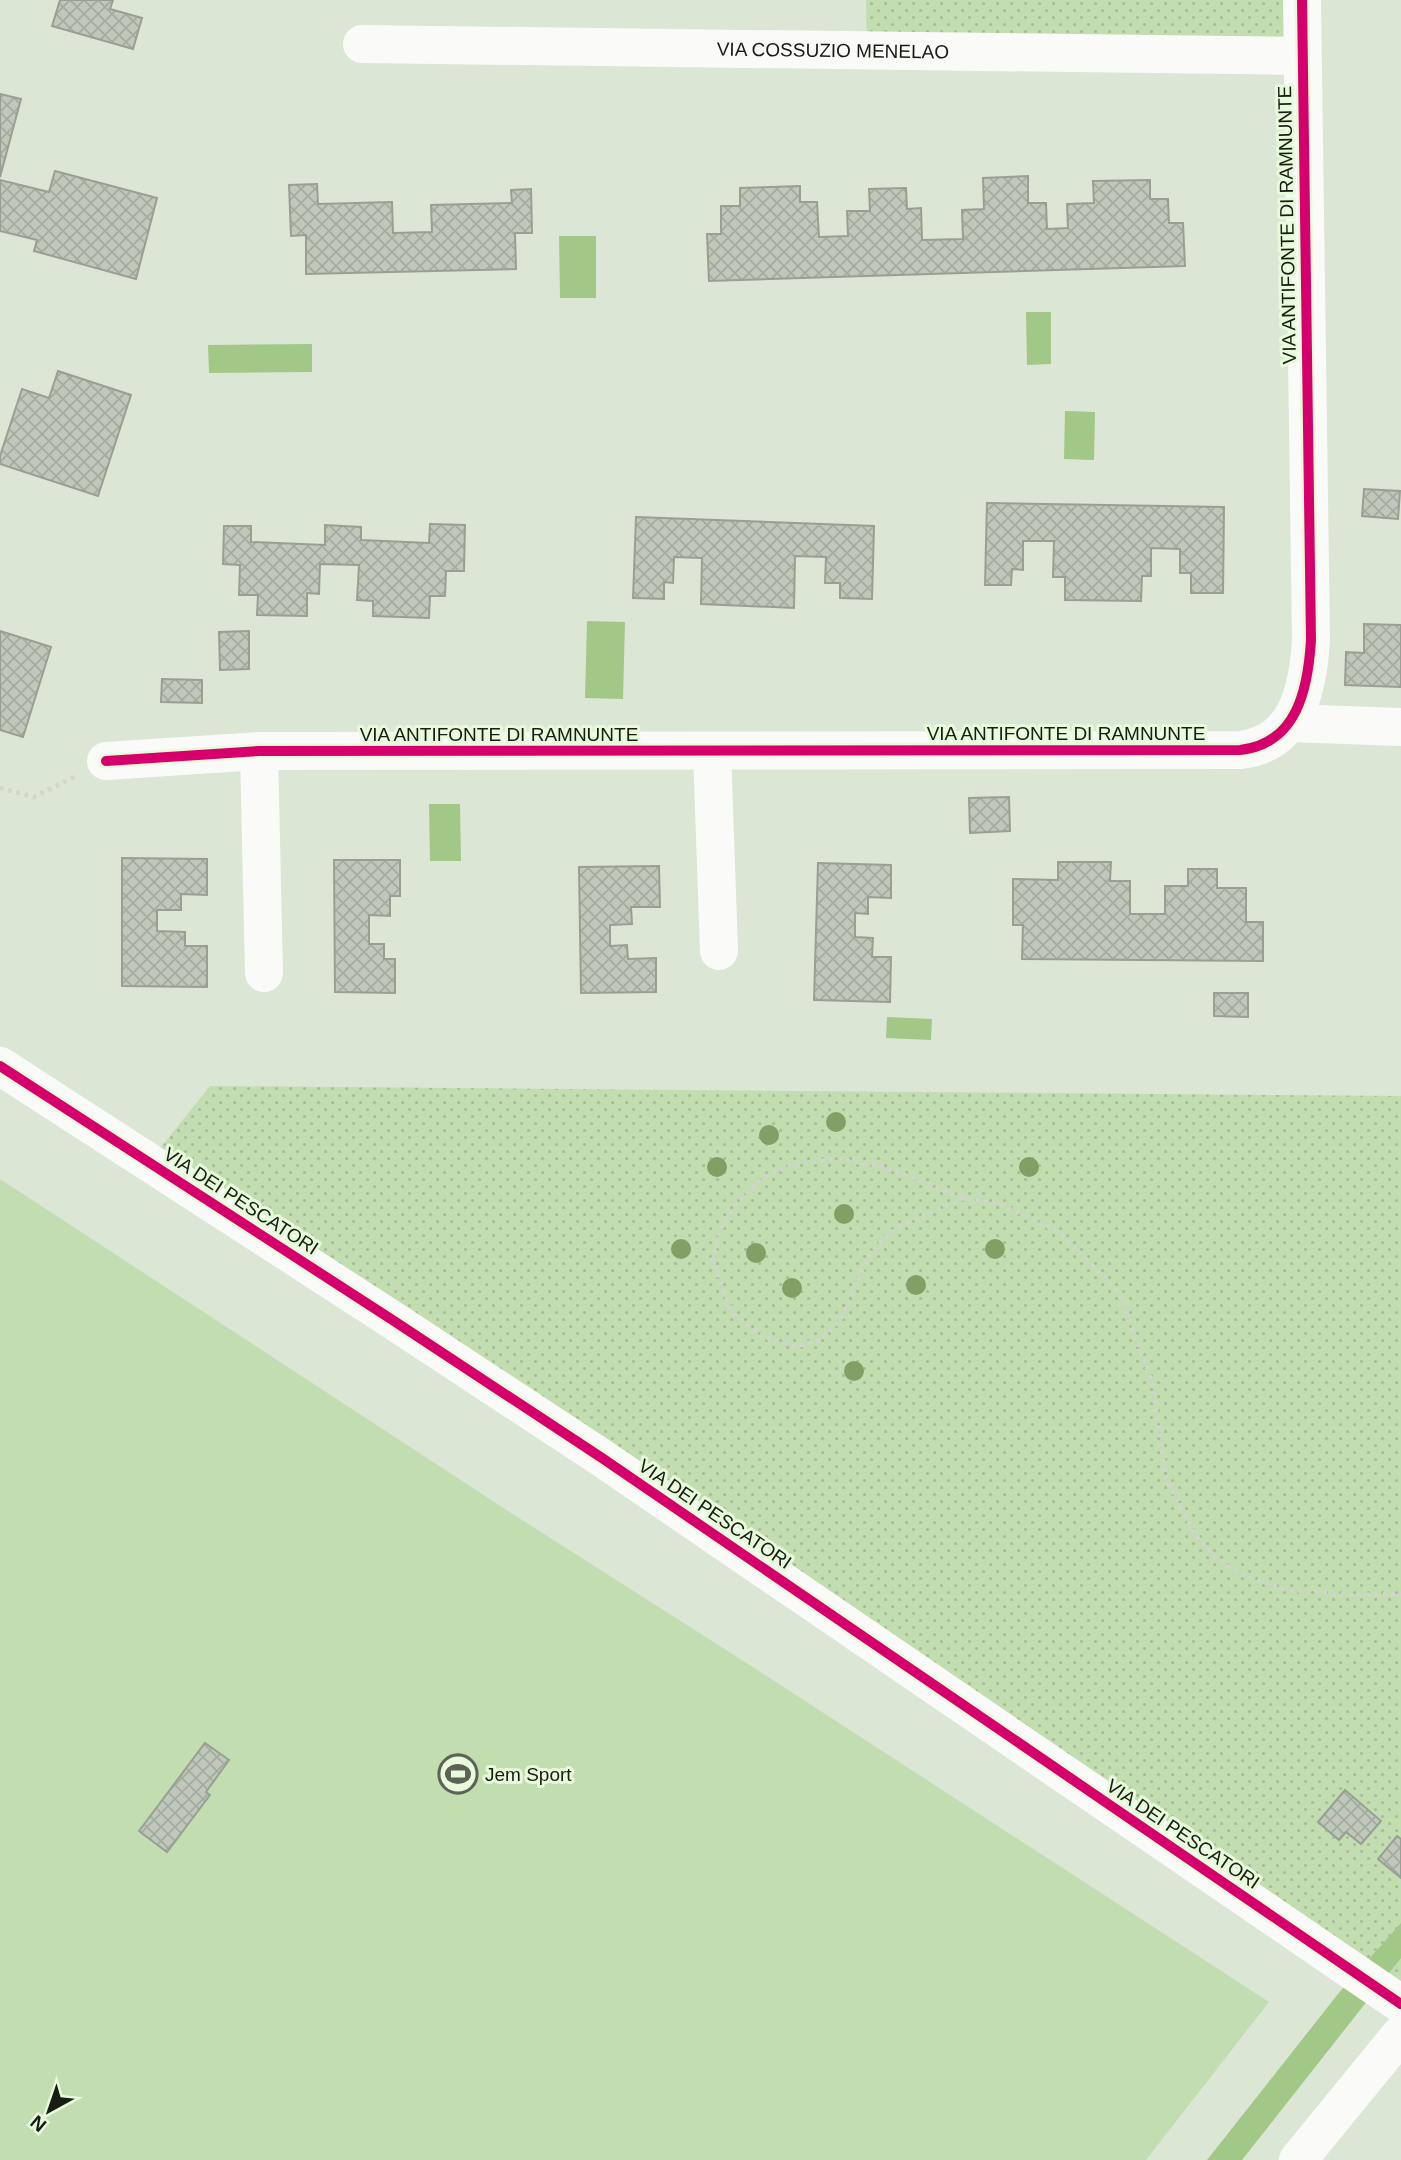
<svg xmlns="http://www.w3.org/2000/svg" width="1401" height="2160" font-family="Arial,sans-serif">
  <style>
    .grass { fill: url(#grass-dots) }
    .pitch { fill: #c2ddb0 }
    .water { fill: #a2c887 }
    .building { fill: url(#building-cross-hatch); stroke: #98a093; stroke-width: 2 }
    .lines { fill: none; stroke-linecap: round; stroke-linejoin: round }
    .path { stroke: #d1d4cf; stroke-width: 4.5; stroke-dasharray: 3.5 5; stroke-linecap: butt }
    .minor { stroke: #fafbf9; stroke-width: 38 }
    .cycleway-casing { stroke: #e7fadb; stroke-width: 15 }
    .cycleway { stroke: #d6006c; stroke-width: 10 }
    .tree { fill: #82a066 }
    .labels { text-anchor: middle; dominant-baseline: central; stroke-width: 6; stroke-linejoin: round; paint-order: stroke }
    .street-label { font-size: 19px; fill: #171d12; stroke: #e7fadb }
    .poi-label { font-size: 19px; fill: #171d12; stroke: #e7fadb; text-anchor: start }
  </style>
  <defs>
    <pattern id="grass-dots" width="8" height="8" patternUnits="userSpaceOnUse" patternTransform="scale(1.75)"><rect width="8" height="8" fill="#c2ddb0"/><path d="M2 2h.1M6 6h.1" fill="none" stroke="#a6bd96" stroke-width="1.8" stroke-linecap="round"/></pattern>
    <pattern id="building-cross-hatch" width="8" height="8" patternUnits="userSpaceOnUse" patternTransform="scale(1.75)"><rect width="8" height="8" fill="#c0c8bb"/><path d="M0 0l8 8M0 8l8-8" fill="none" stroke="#a4aba0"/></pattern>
  </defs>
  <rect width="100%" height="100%" fill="#dbe6d5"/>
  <!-- grass -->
  <path class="grass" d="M 866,0 L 1302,0 L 1302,56 L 867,50 Z
    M 210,1086 L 1401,1096 L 1401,2004 L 149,1162 Z"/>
  <!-- pitch -->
  <path class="pitch" d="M 0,1179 L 508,1511 L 748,1664 L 1269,2002 L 1146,2160 L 0,2160 Z"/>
  <!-- water -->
  <path class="water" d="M 559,236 L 596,236 L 596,298 L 560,298 Z
    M 1026,312 L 1051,312 L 1051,364 L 1027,365 Z
    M 312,344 L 312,372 L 209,373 L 208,345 Z
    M 1065,411 L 1095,412 L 1094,460 L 1064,459 Z
    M 587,621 L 625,622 L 623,699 L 585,698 Z
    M 429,804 L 460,804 L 461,861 L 430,861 Z
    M 887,1017 L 932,1019 L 931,1040 L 886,1038 Z
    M 1401,1923 L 1401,1958 L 1242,2160 L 1207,2160 L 1338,1994 Z"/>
  <!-- building -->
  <path class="building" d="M 60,0 L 113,0 L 110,9 L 142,18 L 133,49 L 52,26 Z
    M 0,94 L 21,99 L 0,177 Z
    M 55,171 L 157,198 L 136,279 L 34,251 L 37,240 L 0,231 L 0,180 L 49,192 Z
    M 1028,176 L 1028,203 L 1046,203 L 1047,229 L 1068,228 L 1067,204 L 1094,203 L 1093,181 L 1150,180 L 1150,199 L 1168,199 L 1169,223 L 1183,223 L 1185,266 L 709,281 L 707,234 L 721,234 L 721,206 L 740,206 L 740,188 L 800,186 L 800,202 L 817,202 L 819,237 L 848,236 L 847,211 L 870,211 L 869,189 L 906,188 L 907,209 L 921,208 L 922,240 L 963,239 L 962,210 L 984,209 L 983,178 Z
    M 317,184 L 318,204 L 392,202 L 393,233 L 432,232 L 431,205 L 512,203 L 511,190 L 531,189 L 532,233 L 515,233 L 516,269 L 306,274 L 306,235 L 291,236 L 289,185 Z
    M 58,371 L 131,395 L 98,496 L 0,464 L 0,456 L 22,389 L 49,398 Z
    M 1364,489 L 1400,491 L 1398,519 L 1362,516 Z
    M 987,503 L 1224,507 L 1223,593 L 1191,593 L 1191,573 L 1180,573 L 1180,549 L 1151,548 L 1151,576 L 1142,576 L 1141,601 L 1065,600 L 1065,577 L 1053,577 L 1054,541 L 1023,541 L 1023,570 L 1012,569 L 1011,585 L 985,585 Z
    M 636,517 L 874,526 L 872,599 L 840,598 L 840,583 L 825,583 L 826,557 L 795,556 L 794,608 L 701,604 L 702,558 L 674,557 L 673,583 L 664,582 L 664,599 L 633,598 Z
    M 430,524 L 465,525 L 464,571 L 446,571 L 445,596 L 430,596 L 429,618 L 373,616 L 373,601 L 357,600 L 359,565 L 320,564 L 319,594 L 307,593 L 307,616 L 257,615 L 258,595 L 239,595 L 240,565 L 223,564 L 224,526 L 251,526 L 251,542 L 325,545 L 325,525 L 361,527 L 361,540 L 429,543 Z
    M 1364,624 L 1401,625 L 1401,687 L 1345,685 L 1346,652 L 1364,653 Z
    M 0,631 L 51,647 L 23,737 L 0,730 Z
    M 249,631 L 249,669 L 220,670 L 219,632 Z
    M 162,679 L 202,680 L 202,703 L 161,702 Z
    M 1009,797 L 1010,831 L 970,833 L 969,798 Z
    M 122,858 L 207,859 L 207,895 L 181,894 L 181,910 L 157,910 L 157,931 L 185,932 L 185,946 L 207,946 L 207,987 L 122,986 Z
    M 334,860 L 400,860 L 400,896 L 390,896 L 390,916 L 369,915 L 369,944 L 384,944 L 384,959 L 395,959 L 395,993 L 335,992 Z
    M 1058,862 L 1111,862 L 1110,881 L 1130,881 L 1130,914 L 1165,914 L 1165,886 L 1188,886 L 1188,869 L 1217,869 L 1217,888 L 1246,888 L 1246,922 L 1263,922 L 1263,961 L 1022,959 L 1023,925 L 1013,925 L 1013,879 L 1058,880 Z
    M 818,863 L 891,865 L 891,898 L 868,897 L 868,914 L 855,913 L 855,937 L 873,938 L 872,957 L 891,957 L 890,1002 L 814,1000 Z
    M 659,866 L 660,907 L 631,907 L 632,924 L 610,925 L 610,946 L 627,945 L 628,959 L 656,958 L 656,992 L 581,993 L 579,867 Z
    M 1214,993 L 1248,993 L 1248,1017 L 1214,1016 Z
    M 205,1743 L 229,1760 L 206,1792 L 210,1795 L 167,1852 L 139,1831 Z
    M 1345,1790 L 1381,1821 L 1361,1844 L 1346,1832 L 1339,1840 L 1318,1822 Z
    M 1397,1836 L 1401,1839 L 1401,1878 L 1378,1859 Z"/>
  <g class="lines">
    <!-- path -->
    <path class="path" d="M 0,788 L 34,797 L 74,777
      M 964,1198 L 903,1225 L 884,1238 L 866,1261 L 841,1319 L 822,1339 L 795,1347 L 764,1337 L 735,1316 L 723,1292 L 713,1258 L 721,1228 L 736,1203 L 762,1178 L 792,1164 L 838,1159 L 882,1166 L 964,1198 L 1000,1204 L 1061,1233 L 1120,1294 L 1152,1382 L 1166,1478 L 1194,1533 L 1212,1554 L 1240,1574 L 1287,1590 L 1349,1595 L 1401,1594"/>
    <!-- minor -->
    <g class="minor">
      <path id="s1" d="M 362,44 L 1302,56"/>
      <path d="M 1290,723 L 1401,727"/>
      <path d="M 259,751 L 264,973"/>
      <path d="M 712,751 L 719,951"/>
      <path d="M 106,761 L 259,751 L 1240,750 C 1297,744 1308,689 1311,640 L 1302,0"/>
      <path d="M 0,1066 L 391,1319 L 602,1458 L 1401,2004"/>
      <path d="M 1298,2160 L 1401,2034"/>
    </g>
    <!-- cycleway casing -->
    <g class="cycleway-casing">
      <path id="cycleway" d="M 106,761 L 259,751 L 1240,750 C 1297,744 1308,689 1311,640 L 1302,0
        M 0,1066 L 391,1319 L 602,1458 L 1401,2004"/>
    </g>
    <!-- cycleway -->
    <use href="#cycleway" class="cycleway"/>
  </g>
  <!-- trees -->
  <g class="tree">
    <circle cx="836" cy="1122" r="10"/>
    <circle cx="769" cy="1135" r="10"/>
    <circle cx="717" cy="1167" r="10"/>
    <circle cx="1029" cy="1167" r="10"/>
    <circle cx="844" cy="1214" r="10"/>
    <circle cx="681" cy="1249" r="10"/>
    <circle cx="995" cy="1249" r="10"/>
    <circle cx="756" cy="1253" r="10"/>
    <circle cx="916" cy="1285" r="10"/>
    <circle cx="792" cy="1288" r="10"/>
    <circle cx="854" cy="1371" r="10"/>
  </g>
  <!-- icons -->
  <defs>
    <g id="stadium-ring" transform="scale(2.0125)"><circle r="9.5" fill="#e7fadb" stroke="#5c6356" stroke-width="1.5"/><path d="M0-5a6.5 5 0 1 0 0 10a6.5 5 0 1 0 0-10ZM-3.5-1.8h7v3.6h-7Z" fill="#5c6356"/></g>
  </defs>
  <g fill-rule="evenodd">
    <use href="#stadium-ring" x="458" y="1774"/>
  </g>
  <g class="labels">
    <!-- street labels -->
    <g class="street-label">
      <text stroke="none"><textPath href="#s1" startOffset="471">VIA COSSUZIO MENELAO</textPath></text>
      <text transform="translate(1287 225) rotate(-91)">VIA ANTIFONTE DI RAMNUNTE</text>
      <text x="1066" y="733">VIA ANTIFONTE DI RAMNUNTE</text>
      <text x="499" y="734">VIA ANTIFONTE DI RAMNUNTE</text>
      <text transform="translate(241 1201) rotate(33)">VIA DEI PESCATORI</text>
      <text transform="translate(715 1514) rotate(34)">VIA DEI PESCATORI</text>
      <text transform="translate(1183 1834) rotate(34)">VIA DEI PESCATORI</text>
    </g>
    <!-- poi labels -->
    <g class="poi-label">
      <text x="485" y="1774">Jem Sport</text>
    </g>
  </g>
  <!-- north arrow -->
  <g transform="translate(49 2111) rotate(220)" stroke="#e7fadb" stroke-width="5" paint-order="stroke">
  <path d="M0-5L12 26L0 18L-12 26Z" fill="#171d12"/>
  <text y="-10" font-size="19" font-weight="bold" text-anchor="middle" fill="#171d12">N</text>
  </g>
</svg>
